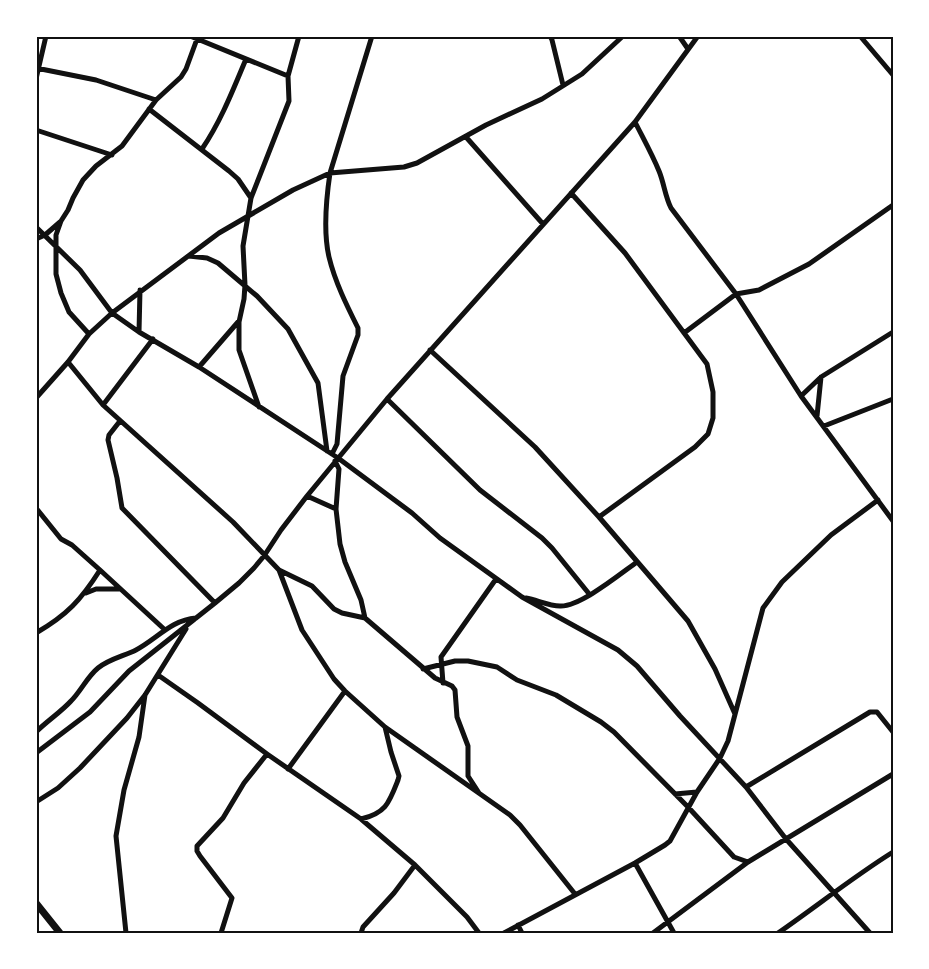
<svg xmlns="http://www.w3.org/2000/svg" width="929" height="969" font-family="'Work Sans',sans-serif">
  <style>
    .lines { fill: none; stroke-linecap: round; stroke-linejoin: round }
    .minor { stroke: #111; stroke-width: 5 }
    .tertiary { stroke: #111; stroke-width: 7 }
    .neatline { fill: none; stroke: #111; stroke-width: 2 }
  </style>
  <rect width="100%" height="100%" fill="#fff"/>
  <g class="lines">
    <!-- minor -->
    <path class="minor" d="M 190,36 L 288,76
      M 550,36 L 552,40 L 563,85
      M 679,36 L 688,49
      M 860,36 L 893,75
      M 36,68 L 96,80 L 156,100
      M 36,79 L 46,36
      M 149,109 L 229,171 L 238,179 L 251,198
      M 635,122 C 643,138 652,154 659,171 C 664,183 665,196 671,208 L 736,294 L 801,396 L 893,521
      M 36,130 L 112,155
      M 466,137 L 543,224
      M 202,149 C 221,121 233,90 246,59
      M 571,193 L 625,253 L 707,364 L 713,392 L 713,418 L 708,434 L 695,447 L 599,517
      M 36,227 L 80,270 L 112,313 L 139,332 L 199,367 L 338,458 L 412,513 L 440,538 L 522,597 L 618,650 L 637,666 L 680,716 L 746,787 L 786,839 L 870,933
      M 36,239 L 45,235 L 60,222
      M 189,256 L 207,258 L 218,263 L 257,296 L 288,329 L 318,383 L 327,451
      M 139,332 L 140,290
      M 684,333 L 736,294 L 759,290 L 809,264 L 893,205
      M 89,334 L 69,312 L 61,293 L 56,274 L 56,235 L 61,221 L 68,210 L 73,198 L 83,180 L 96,166 L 122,146 L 156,100 L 181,77 L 186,69 L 197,39
      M 430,350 L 535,447 L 599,517 L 688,621 L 715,669 L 735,714
      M 68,362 L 103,405 L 233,522 L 279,570 L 312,586 L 334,609 L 342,613 L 365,618 L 435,678 L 452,686 L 455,690 L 457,717 L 468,746 L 468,776 L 479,793
      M 199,367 L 238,322
      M 801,396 L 821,377 L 893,332
      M 36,398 L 68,362 L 89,334 L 112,313 L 219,233 L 293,190 L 330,173 L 404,167 L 417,163 L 486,125 L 542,99 L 582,74 L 623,36
      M 387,399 L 480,490 L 542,538 L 552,548 L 590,595
      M 103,405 L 153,339
      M 259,407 L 239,350 L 239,322 L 244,299 L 245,285 L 243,246 L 251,198 L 289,101 L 288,76 L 299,36
      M 817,416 L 821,377
      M 120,421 L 109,435 L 108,440 L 117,478 L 122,508 L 215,603
      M 824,426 L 893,399
      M 332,454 L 337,444 L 343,376 L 358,335 L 358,328 C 347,306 335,282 329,257 C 323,231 326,200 330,173 L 372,36
      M 335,461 L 339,469 L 336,509 L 340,544 L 345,562 L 361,600 L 365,618
      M 307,496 L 336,509
      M 36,508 L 61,539 L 72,545 L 100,570 L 164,629
      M 279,570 L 302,630 L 334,679 L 345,691 L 385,727 L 510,815 L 520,825 L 575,894
      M 86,593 L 96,589 L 119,589
      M 526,598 C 537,600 549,606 560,606 C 580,607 620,574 637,562
      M 36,633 C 67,615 81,600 100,570
      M 423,669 L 455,661 L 468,661 L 497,667 L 517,680 L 556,695 L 601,722 L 614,732 L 688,807 L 734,857 L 748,862
      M 158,675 L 198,703 L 267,754 L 361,819 L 415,865 L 467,917 L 479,933
      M 443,683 L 441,657 L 496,579
      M 36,732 C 47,721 61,712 71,701 C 81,691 87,677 98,668 C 109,659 124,656 136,650 C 157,639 171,620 196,618
      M 36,753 L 90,712 L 129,671 L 215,603 L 239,583 L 254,568 L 264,556 L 281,530 L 307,496 L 387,399 L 635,122 L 698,36
      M 288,769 L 345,691
      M 746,787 L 870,712 L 877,712 L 893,732
      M 675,794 L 697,792
      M 36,802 L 58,788 L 80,768 L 127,718 L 145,695 L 186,629
      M 361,819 C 386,813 389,803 398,780 L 399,776 L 391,752 L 385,727
      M 635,863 L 674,933
      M 518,925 L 522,933
      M 126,933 L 116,836 L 124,790 L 139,737 L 145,695
      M 221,933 L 232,898 L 200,856 L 197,851 L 197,846 L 223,818 L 244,783 L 267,754
      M 361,933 L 363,927 L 394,893 L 415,865
      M 504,933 L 635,863 L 665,845 L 670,841 L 697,792 L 720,758 L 728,741 L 763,608 L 782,582 L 831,535 L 878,500
      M 653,933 L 748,862 L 893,774
      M 778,933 C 817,906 853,877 893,852"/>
    <!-- tertiary -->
    <path class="tertiary" d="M 36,903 L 60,933"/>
  </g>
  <!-- border -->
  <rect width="929" height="969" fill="none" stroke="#ffffff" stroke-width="75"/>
  <rect x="38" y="38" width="854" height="894" class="neatline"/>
</svg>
